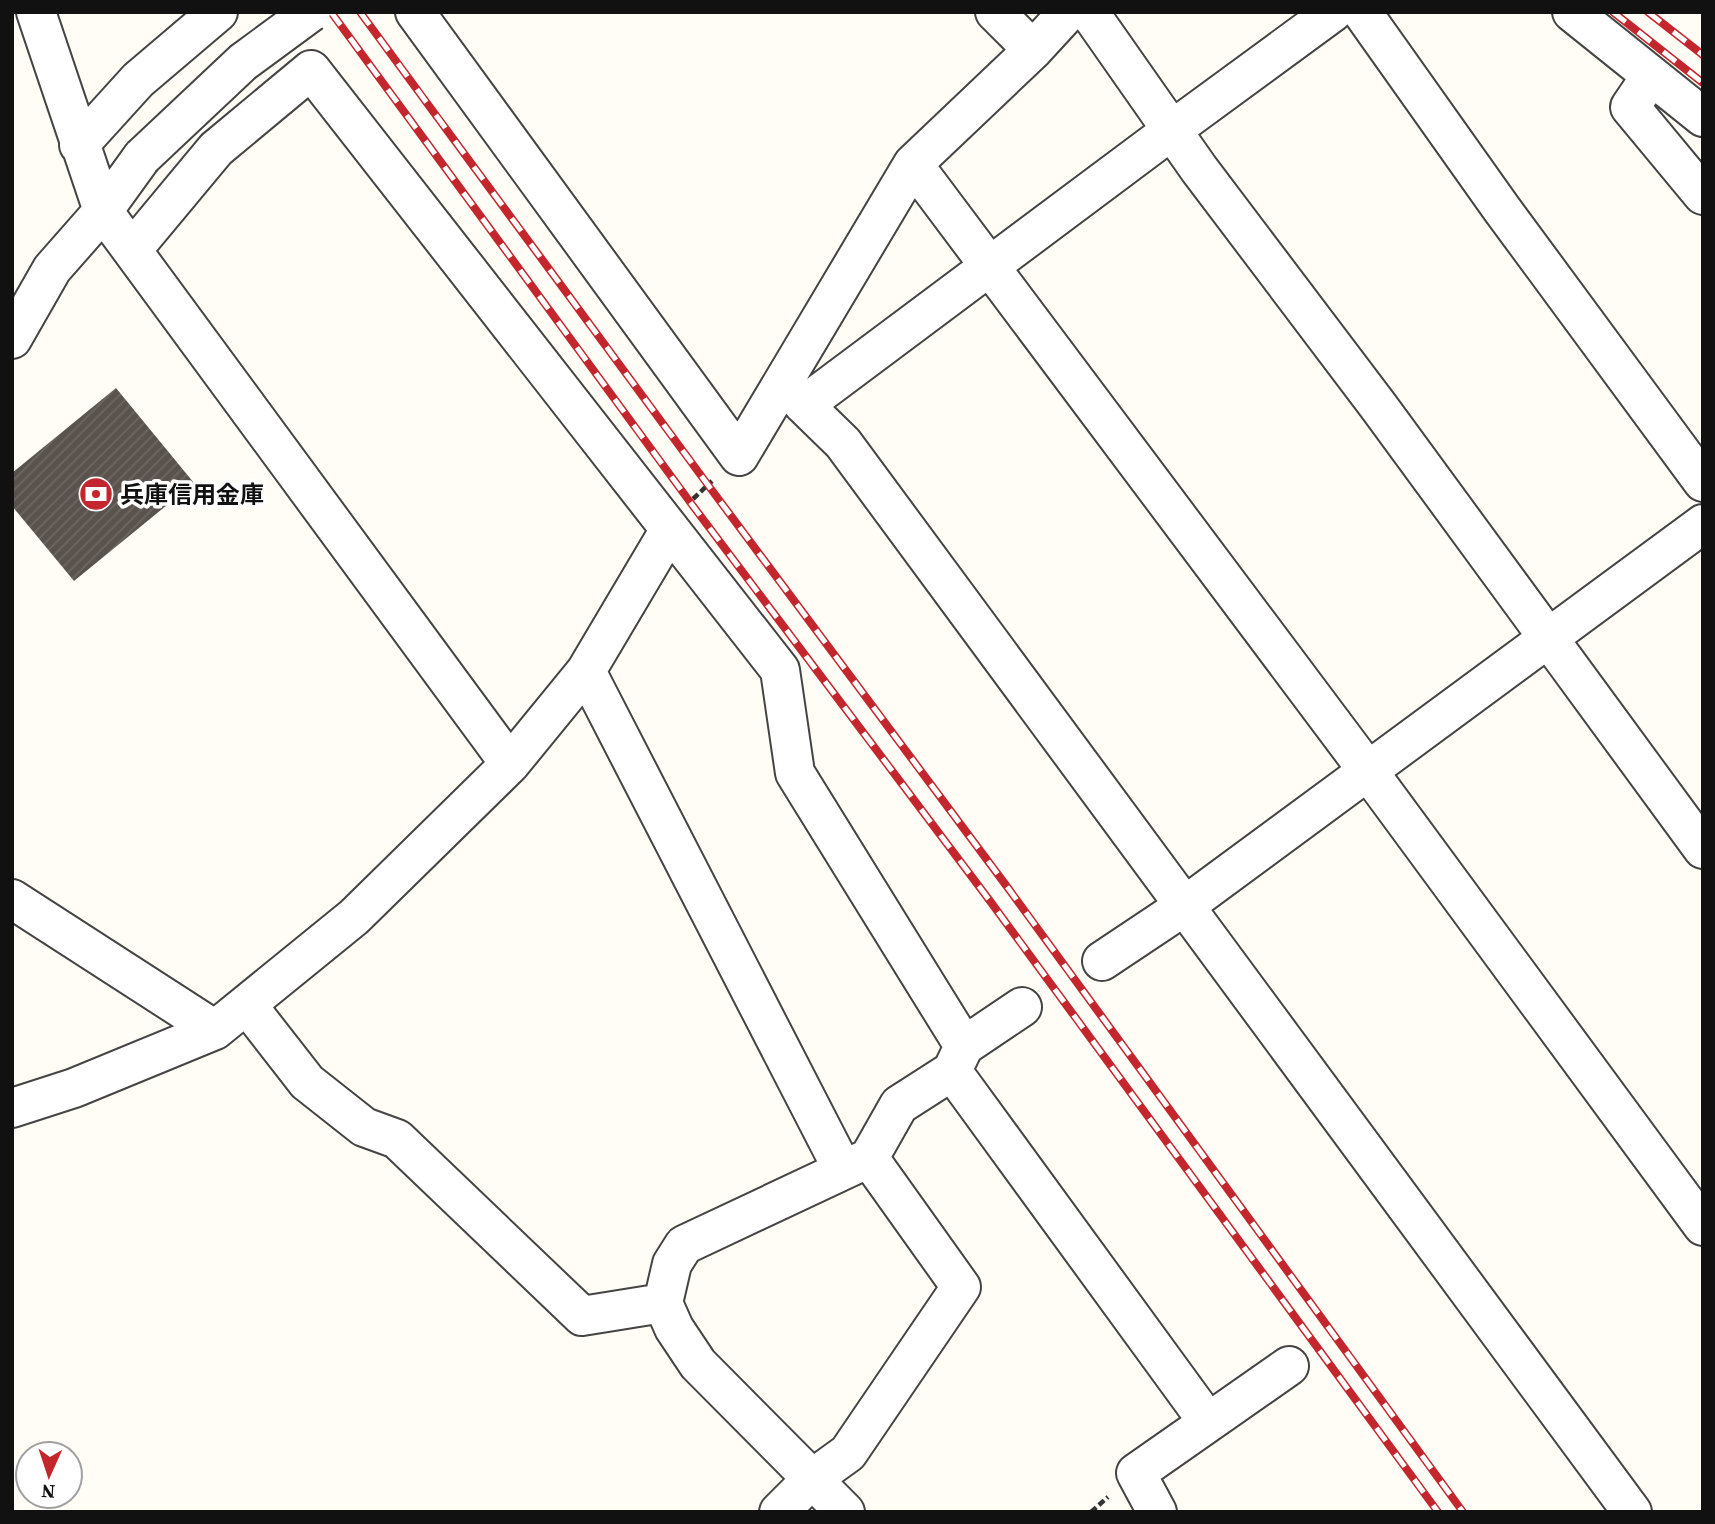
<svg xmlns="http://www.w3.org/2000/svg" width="1715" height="1524" font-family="'Source Serif 4','Noto Sans JP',serif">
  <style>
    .building { fill: url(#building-hatch) }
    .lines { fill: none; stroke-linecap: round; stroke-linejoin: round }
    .minor-casing { stroke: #444; stroke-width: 42 }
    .path { stroke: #333; stroke-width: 4.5; stroke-dasharray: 7 3.5; stroke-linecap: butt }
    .minor { stroke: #fff; stroke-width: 38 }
    .rail-casing { stroke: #c4262e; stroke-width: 8 }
    .rail { stroke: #fff; stroke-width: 5; stroke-dasharray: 16; stroke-linecap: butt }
    .minor-bridge-casing { stroke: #444; stroke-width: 42; stroke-linecap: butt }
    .minor-bridge { stroke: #fff; stroke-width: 38 }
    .labels { text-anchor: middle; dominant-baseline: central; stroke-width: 7; stroke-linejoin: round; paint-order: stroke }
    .poi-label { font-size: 24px; font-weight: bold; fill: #111; stroke: #fff; text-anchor: start }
  </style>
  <defs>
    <pattern id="building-hatch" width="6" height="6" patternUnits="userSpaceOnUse" patternTransform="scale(1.75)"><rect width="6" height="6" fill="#5a524d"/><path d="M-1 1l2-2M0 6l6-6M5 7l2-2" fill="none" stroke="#6d6662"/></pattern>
  </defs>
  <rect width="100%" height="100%" fill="#fffdf5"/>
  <!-- building -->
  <path class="building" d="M 116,388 L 194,483 L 74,581 L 12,506 L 12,473 Z"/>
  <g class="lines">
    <!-- minor casing -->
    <g class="minor-casing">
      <path id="minor" d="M 36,12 L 103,211 L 510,764
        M 415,12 L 739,456 L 913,164 L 1033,50 L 1068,12
        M 995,12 L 1033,50
        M 1089,12 L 1199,169 L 1379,407 L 1703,849
        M 1362,12 L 1501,208 L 1703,482
        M 1572,12 L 1703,117
        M 1651,76 L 1630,107 L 1703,195
        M 79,145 L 138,80 L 218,12
        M 913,164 L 1368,771 L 1703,1226
        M 132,250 L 216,149 L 311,70 L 780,670 L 795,773 L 964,1046
        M 12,339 L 52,269 L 103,211 L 142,157
        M 784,381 L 804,405 L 843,443 L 1632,1512
        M 804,405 L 1172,130 L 1333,12
        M 586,671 L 843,1170
        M 12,899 L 215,1030
        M 1102,961 L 1186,905 L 1703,524
        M 247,1005 L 307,1082 L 364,1127 L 397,1139 L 582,1316 L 663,1303
        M 952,1071 L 1208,1422
        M 12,1108 L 74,1088 L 215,1030 L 354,917 L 510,764 L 586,671 L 669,531
        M 779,1512 L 812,1479 L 848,1453 L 961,1287 L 869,1158
        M 845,1512 L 698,1364 L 674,1328 L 663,1303 L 672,1264 L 684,1245 L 869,1158 L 899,1105 L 952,1071 L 964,1046 L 1022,1007
        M 1157,1512 L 1136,1473 L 1289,1366"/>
    </g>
    <!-- path -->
    <path class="path" d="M 693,499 L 712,481
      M 1091,1512 L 1108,1497"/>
    <!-- minor -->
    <use href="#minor" class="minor"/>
    <!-- rail casing -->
    <g class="rail-casing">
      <path id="rail" d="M 331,12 L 690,502 L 990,901 L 1438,1512
        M 360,12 L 708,485 L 1008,888 L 1463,1512
        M 1613,12 L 1703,83
        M 1648,12 L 1703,55"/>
    </g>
    <!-- rail -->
    <use href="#rail" class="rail"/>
    <!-- minor-bridge casing -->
    <g class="minor-bridge-casing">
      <path id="minor-bridge" d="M 142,157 L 243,62 L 311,12"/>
    </g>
    <!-- minor-bridge -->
    <use href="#minor-bridge" class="minor-bridge"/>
  </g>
  <!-- icons -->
  <defs>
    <g id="bank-disc" transform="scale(1.75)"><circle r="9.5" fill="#c4262e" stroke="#fff"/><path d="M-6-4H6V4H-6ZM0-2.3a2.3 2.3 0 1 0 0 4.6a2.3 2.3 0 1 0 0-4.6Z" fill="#fff"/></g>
  </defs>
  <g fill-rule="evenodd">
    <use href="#bank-disc" x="96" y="494"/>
  </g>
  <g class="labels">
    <!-- poi labels -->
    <g class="poi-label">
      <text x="120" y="494">兵庫信用金庫</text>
    </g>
  </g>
  <!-- border -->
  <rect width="1715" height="1524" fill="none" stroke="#111111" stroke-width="28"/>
  <!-- north arrow -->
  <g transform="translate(49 1475) rotate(183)"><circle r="33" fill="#ffffff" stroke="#a0a0a0" stroke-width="2"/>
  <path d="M0-5L12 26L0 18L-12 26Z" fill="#c4262e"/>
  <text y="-10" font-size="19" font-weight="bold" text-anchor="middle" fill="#111111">N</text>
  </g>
</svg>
